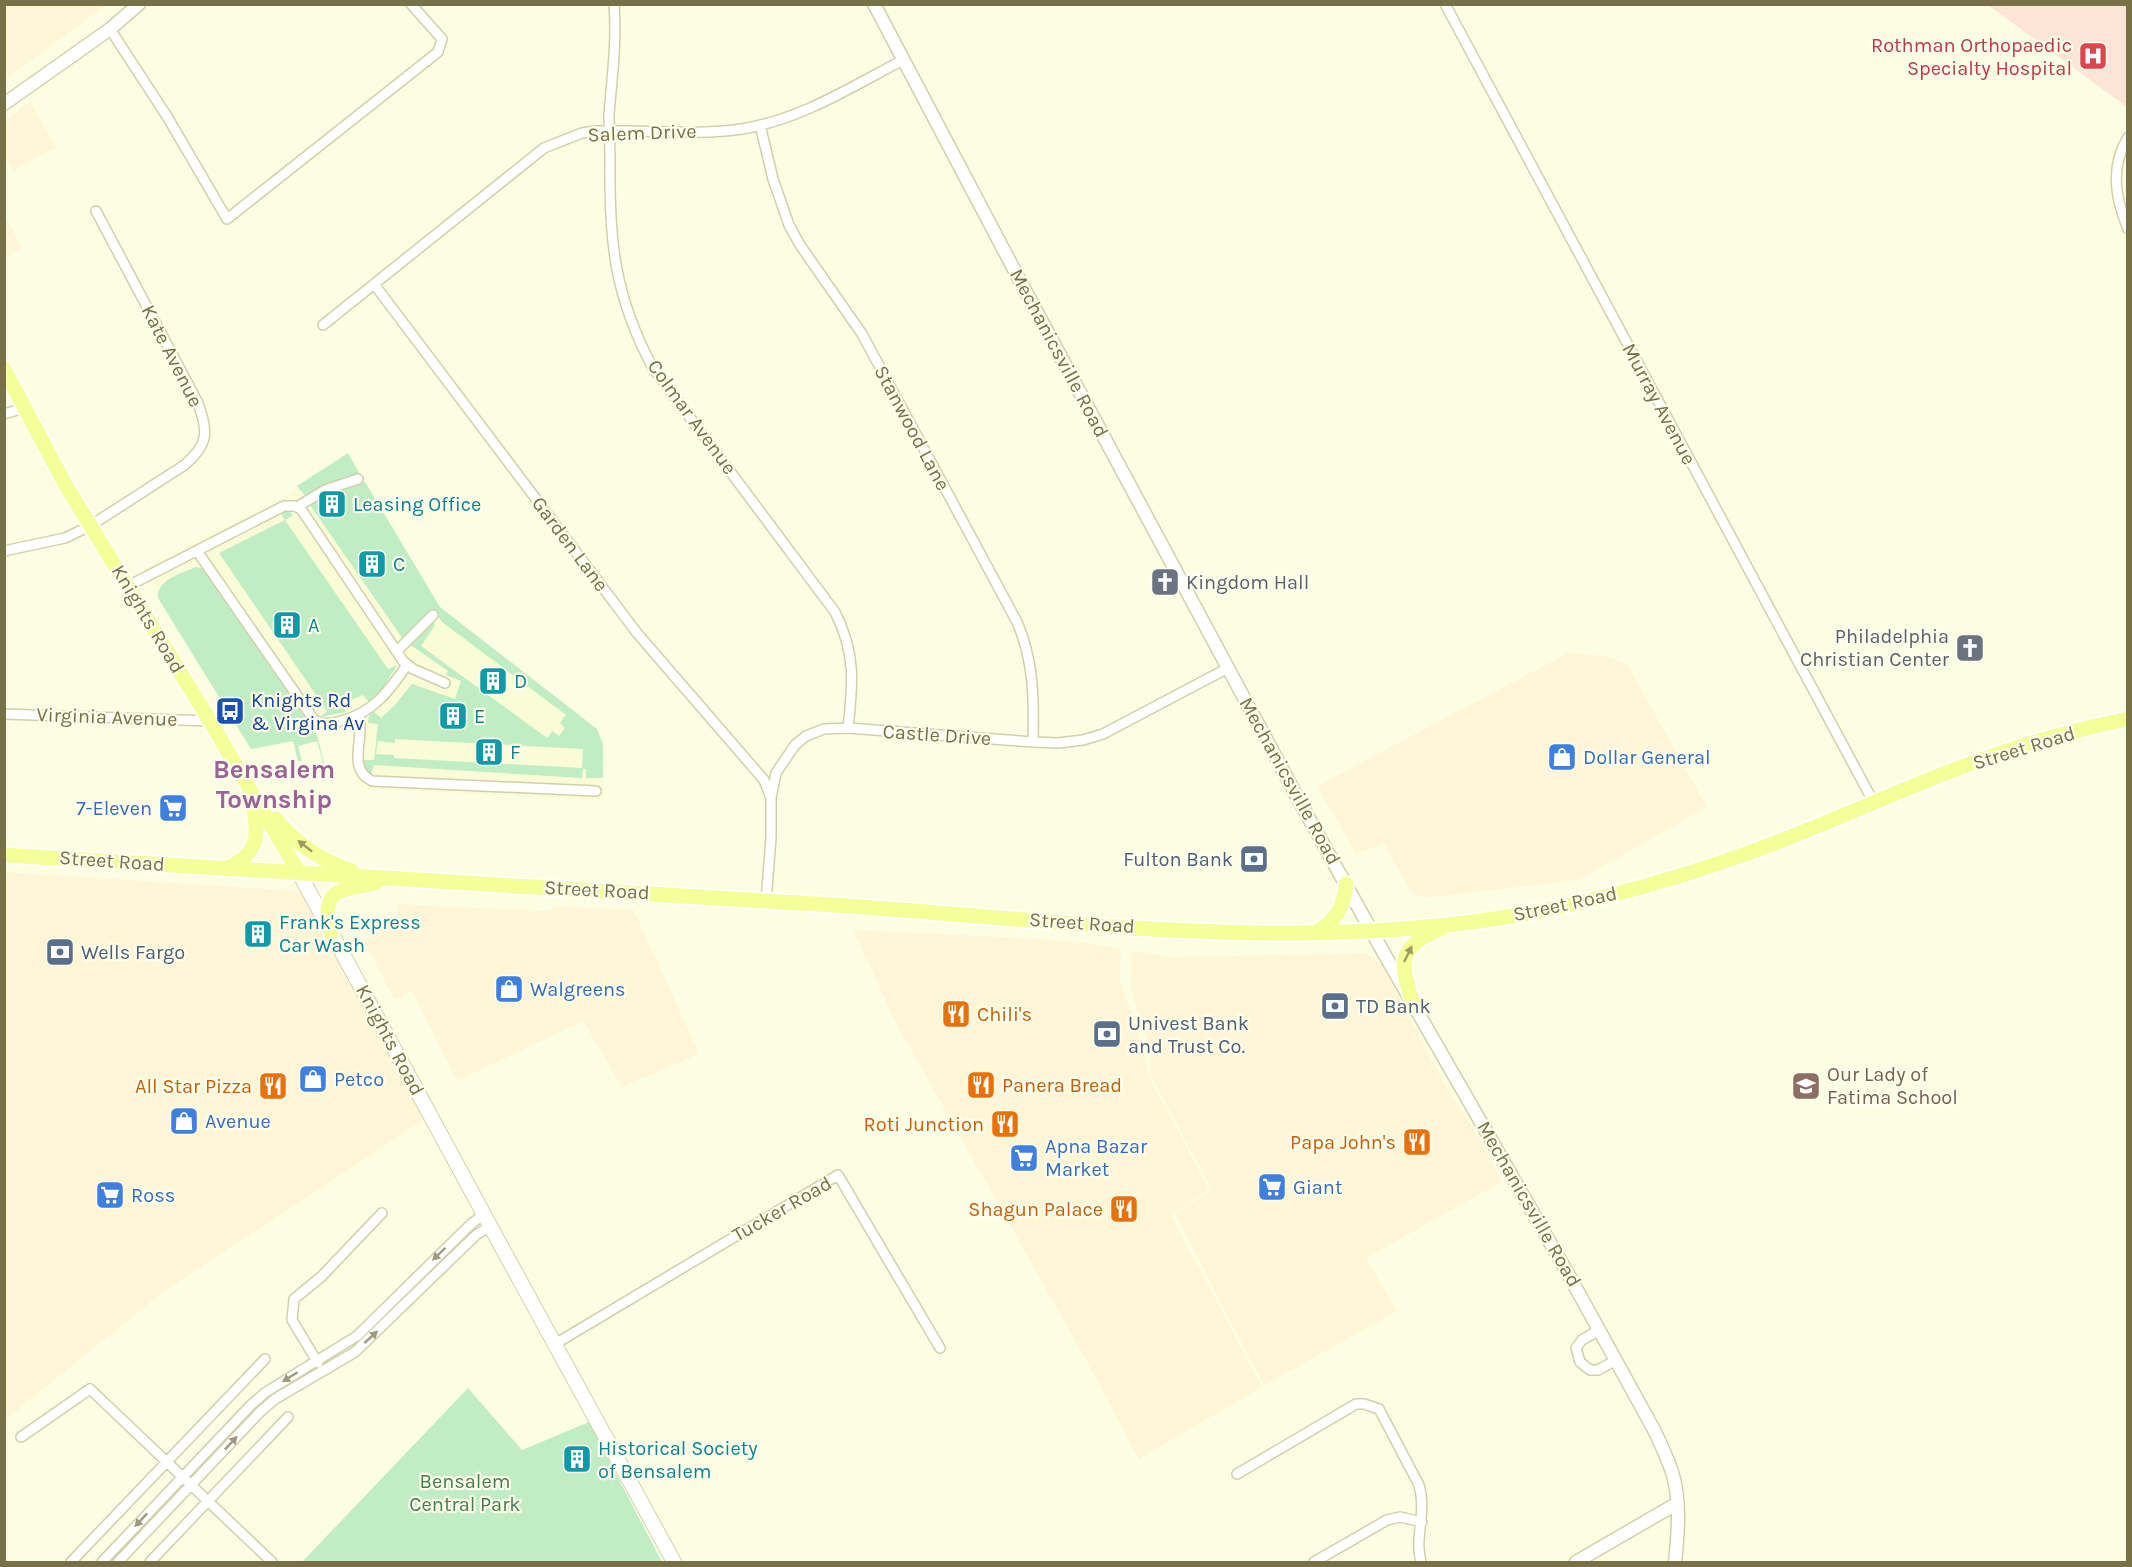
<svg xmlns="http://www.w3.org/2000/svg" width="2132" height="1567" font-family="Karla,sans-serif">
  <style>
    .residential { fill: #fafbd7 }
    .commercial { fill: #fff6d7 }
    .medical { fill: #fce4d6 }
    .green { fill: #c1edc4; fill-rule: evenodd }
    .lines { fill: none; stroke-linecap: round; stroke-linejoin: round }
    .minor-casing { stroke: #d2d0ab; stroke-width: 12 }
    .tertiary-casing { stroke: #d2d0ab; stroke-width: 15 }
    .secondary-casing { stroke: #d6d2a9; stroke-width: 16 }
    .primary-casing { stroke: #fff; stroke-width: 18 }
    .minor { stroke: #fff; stroke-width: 9 }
    .tertiary { stroke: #fff; stroke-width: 12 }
    .secondary { stroke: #fff; stroke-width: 14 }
    .primary { stroke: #f5ff9a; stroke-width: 15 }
    .oneway { fill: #9e9b60 }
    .oneway2 { fill: #a09b7e }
    .labels { text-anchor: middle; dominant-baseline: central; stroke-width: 4.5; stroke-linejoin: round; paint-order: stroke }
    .health-label { font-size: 20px; fill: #be3a42; stroke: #fdffec; text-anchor: end }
    .street-label { font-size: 20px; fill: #787047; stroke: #fdffec }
    .culture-label { font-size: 20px; fill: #0d838f; stroke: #fdffec; text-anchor: start }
    .worship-label { font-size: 20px; fill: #5b616d; stroke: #fdffec; text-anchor: start }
    .transit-label { font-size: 20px; fill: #164399; stroke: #fdffec; text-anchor: start }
    .shop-label { font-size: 20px; fill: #366cbe; stroke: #fdffec; text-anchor: start }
    .service-label { font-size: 20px; fill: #4e5e75; stroke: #fdffec; text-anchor: start }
    .food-label { font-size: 20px; fill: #c56008; stroke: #fdffec; text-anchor: end }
    .education-label { font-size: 20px; fill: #785e54; stroke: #fdffec; text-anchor: start }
    .park-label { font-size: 20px; fill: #3e7f4a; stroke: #fdffec }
    .district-label { font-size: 26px; font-weight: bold; fill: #9c6294; stroke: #fdffec }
  </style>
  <rect width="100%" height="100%" fill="#fcfee4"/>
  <!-- residential -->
  <path class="residential" d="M 348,453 L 440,607 L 597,729 L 603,744 L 604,801 L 360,788 L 351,769 L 358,731 L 350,725 L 293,741 L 251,749 L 144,569 L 280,499 L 318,471 Z"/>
  <!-- commercial -->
  <path class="commercial" d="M 5,4 L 106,4 L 106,5 L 5,80 Z
    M 30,101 L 56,147 L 13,171 L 5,158 L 5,121 Z
    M 5,221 L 8,221 L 22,248 L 5,258 Z
    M 1568,653 L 1606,656 L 1628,665 L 1707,807 L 1579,880 L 1424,898 L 1411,893 L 1384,843 L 1356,854 L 1317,786 Z
    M 5,872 L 300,891 L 424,1120 L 162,1293 L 5,1420 Z
    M 398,904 L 550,911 L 553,906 L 634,910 L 699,1054 L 622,1087 L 583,1021 L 457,1081 L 412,991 L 395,1000 L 364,941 L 397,919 Z
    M 853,930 L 1026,938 L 1086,943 L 1121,949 L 1120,978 L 1126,1000 L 1136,1023 L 1149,1076 L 1209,1190 L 1171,1215 L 1262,1387 L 1139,1459 L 1087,1362 L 896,1023 Z
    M 1130,951 L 1170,957 L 1366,953 L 1381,965 L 1392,983 L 1442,1080 L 1482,1142 L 1502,1182 L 1366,1258 L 1397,1311 L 1264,1386 L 1175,1214 L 1212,1190 L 1150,1074 L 1151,1054 L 1130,985 Z"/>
  <!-- medical -->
  <path class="medical" d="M 1988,5 L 2127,5 L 2127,107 Z"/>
  <!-- green -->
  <path class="green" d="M 348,453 L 361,476 L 307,498 L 297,486 Z
    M 357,482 L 365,482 L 440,607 L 597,729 L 603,744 L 603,778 L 586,778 L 586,769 L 583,769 L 582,778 L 374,765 L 371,774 L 363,765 L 364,760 L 374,760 L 378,724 L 368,723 L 369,716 L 373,711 L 381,718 L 394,706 L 412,684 L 455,699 L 461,681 L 446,675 L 448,671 L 409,644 L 432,620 L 435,625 L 421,646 L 543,735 L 548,738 L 552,731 L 559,736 L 565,728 L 560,723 L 566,715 L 442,622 L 435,612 L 403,639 L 310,505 L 325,494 ZM 395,739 L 583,749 L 582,768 L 394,758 L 394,755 L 376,754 L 378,741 L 395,743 Z
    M 288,509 L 293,515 L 285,520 L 388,669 L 397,665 L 379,695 L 370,703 L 363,695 L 342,704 L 346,712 L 320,717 L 327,711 L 219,553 L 285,520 L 280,512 Z
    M 196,567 L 205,569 L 209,574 L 317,735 L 325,766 L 324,769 L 320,771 L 294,768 L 291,766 L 303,764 L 304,767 L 323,762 L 317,741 L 298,746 L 302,761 L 298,761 L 293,741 L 251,749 L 158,598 C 156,580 182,573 196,567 Z
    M 468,1388 L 522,1450 L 589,1422 L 662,1562 L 302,1562 Z"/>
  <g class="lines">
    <!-- minor casing -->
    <g class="minor-casing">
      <path id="minor" d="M 614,4 C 617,42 612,77 609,114 C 609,130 610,145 610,160 C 609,240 614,296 653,368 L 835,612 C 856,653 853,684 848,728
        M 1445,4 L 1874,803
        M 110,29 L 168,118 L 227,219 L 438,52 L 442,39 L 411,4
        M 760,125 L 773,179 L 789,225 L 800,245 L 862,334 L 1017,622 C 1034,661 1034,700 1033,742
        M 2128,137 C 2110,167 2115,198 2128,229
        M 374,284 L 637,633 L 764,780 L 771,798
        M 323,325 L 544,148 L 582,133 L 595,131 C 643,129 694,136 742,129 C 802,119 851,87 903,60
        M 4,414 L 24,408
        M 297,507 L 325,490 L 358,479
        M 4,551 L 65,538 L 90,526 L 183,466 C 209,445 209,431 197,401 L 96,211
        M 197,551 L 314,720 C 324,725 331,724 341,721 C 373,713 389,691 407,665
        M 128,586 L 284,506 L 294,506 L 301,509 L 403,661 L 413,669 L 445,683
        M 397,651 L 433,615
        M 4,714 L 210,721
        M 359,716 C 365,739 346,768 372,781 L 596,791
        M 766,901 L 771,838 L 771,798 L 776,773 L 795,745 L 806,736 L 824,729 L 848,728 L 1033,742 L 1058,743 L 1083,740 L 1103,734 L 1228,668
        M 1599,1330 L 1582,1340 L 1576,1348 L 1580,1362 L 1590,1370 L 1598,1370 L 1616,1360
        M 555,1344 L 838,1175 L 940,1348
        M 318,1363 L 292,1320 L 294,1299 L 321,1277 L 382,1213
        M 21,1437 L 90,1389 L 272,1562
        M 1237,1474 L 1356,1404 L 1364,1404 L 1379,1409 L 1419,1485 C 1427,1513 1414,1538 1421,1562
        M 71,1562 L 265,1359
        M 102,1562 L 251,1405 L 266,1392 L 357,1336 L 471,1224 L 483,1215
        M 118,1562 L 260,1412 L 275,1399 L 355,1352 L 476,1235 L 489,1227
        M 150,1562 L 288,1417
        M 1314,1562 L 1387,1520 L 1400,1517 L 1422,1522"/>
    </g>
    <!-- tertiary casing -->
    <g class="tertiary-casing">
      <path id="tertiary" d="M 874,4 L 1018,277 L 1301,804 L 1386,957 L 1571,1279 L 1653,1428 C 1660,1442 1667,1457 1672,1472 C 1681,1499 1678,1534 1675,1562
        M 4,104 L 110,29 L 139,4
        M 1576,1562 L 1676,1504"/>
    </g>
    <!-- secondary casing -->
    <g class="secondary-casing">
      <path id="secondary" d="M 299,873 C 423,1103 548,1333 674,1562"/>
    </g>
    <!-- primary casing -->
    <g class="primary-casing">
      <path id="primary" d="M 4,369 L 65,484 L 210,721 L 299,873
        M 276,819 C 295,843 322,861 352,871
        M 4,855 C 286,872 568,887 849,906 C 1061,921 1275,950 1487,920 C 1584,906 1679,879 1770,845 C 1851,814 1930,776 2012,749 C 2050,737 2089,727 2128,719
        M 226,869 C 261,852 259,834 252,800
        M 331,933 C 319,889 340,890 376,883
        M 1314,933 C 1334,924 1345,906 1346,884
        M 1414,1006 C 1400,963 1395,948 1442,928"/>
    </g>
    <!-- minor -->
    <use href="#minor" class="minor"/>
    <!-- tertiary -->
    <use href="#tertiary" class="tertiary"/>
    <!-- secondary -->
    <use href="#secondary" class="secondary"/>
    <!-- primary -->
    <use href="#primary" class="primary"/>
  </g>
  <!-- one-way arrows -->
  <defs><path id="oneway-solid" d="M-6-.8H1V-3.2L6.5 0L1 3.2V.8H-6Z" transform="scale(1.5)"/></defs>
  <g class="oneway">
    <use href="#oneway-solid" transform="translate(305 846) rotate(-142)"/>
    <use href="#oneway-solid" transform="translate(1408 954) rotate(-64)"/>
  </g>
  <g class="oneway2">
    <use href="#oneway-solid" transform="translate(439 1254) rotate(136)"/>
    <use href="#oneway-solid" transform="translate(371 1337) rotate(-42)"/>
    <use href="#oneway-solid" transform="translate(290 1377) rotate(148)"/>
    <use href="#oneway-solid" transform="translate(231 1443) rotate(-47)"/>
    <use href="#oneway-solid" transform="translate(141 1520) rotate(133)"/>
  </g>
  <!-- icons -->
  <defs>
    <g id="hospital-square" transform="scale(1.5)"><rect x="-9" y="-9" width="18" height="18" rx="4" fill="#e0444e" stroke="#fdffec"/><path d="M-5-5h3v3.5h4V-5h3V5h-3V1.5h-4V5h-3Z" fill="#fff"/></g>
    <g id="building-square" transform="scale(1.5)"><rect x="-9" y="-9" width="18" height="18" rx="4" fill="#0f9aa8" stroke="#fdffec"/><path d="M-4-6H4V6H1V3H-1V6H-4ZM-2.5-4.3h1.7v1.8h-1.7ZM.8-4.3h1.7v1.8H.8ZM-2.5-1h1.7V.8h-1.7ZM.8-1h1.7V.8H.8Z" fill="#fff"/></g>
    <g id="church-square" transform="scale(1.5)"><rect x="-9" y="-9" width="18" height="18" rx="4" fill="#6b7280" stroke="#fdffec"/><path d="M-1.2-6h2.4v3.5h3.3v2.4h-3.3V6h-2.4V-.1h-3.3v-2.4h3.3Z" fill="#fff"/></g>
    <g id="bus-square" transform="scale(1.5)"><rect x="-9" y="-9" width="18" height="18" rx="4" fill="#1a4fb4" stroke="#fdffec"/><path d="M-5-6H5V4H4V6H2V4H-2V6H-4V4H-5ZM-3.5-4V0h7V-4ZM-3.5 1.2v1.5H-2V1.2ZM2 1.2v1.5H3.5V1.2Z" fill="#fff"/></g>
    <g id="shop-square" transform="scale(1.5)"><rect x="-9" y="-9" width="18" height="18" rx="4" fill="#3f7fe0" stroke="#fdffec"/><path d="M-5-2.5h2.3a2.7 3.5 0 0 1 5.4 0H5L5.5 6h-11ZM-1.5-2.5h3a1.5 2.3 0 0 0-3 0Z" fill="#fff"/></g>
    <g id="supermarket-square" transform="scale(1.5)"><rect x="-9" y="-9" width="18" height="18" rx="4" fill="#3f7fe0" stroke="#fdffec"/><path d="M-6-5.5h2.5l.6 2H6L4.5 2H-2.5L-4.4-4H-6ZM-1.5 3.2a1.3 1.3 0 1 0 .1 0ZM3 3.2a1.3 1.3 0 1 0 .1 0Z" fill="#fff"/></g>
    <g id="bank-square" transform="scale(1.5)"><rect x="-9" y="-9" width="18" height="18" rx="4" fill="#5c6f8a" stroke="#fdffec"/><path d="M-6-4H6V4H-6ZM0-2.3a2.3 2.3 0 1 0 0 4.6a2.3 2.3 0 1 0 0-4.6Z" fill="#fff"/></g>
    <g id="restaurant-square" transform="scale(1.5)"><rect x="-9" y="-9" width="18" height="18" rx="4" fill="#e8710a" stroke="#fdffec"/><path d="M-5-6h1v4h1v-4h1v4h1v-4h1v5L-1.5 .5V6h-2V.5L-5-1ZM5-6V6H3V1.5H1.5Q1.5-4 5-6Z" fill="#fff"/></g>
    <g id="school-square" transform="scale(1.5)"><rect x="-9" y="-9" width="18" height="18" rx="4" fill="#8d6e63" stroke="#fdffec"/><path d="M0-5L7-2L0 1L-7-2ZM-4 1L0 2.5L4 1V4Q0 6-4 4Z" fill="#fff"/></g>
  </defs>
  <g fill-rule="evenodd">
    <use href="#hospital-square" x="2093" y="56"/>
    <use href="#building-square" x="332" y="504"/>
    <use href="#building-square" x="372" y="564"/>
    <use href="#church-square" x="1165" y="582"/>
    <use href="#building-square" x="287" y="625"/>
    <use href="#church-square" x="1970" y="648"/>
    <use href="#building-square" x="493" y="681"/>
    <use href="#bus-square" x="230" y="711"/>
    <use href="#building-square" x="453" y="716"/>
    <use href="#building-square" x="489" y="752"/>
    <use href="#shop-square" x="1562" y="757"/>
    <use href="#supermarket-square" x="173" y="808"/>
    <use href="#bank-square" x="1254" y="859"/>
    <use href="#building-square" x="258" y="934"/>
    <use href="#bank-square" x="60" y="952"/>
    <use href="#shop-square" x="509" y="989"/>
    <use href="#bank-square" x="1335" y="1006"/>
    <use href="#restaurant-square" x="956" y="1014"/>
    <use href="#bank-square" x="1107" y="1034"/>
    <use href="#shop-square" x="313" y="1079"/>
    <use href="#restaurant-square" x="981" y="1085"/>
    <use href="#restaurant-square" x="273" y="1086"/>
    <use href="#school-square" x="1806" y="1086"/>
    <use href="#shop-square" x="184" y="1121"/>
    <use href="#restaurant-square" x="1005" y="1124"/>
    <use href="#restaurant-square" x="1417" y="1142"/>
    <use href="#supermarket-square" x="1024" y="1158"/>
    <use href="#supermarket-square" x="1272" y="1187"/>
    <use href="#supermarket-square" x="110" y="1195"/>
    <use href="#restaurant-square" x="1124" y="1209"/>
    <use href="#building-square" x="577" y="1459"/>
  </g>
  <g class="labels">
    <!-- health labels -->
    <g class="health-label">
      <text x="2072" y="45">Rothman Orthopaedic<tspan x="2072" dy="23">Specialty Hospital</tspan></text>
    </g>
    <!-- street labels -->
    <g class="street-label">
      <text transform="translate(642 133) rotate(-2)">Salem Drive</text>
      <text transform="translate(1059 353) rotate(62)">Mechanicsville Road</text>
      <text transform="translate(172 356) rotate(63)">Kate Avenue</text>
      <text transform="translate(1659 404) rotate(62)">Murray Avenue</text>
      <text transform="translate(692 417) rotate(54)">Colmar Avenue</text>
      <text transform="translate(912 428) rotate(62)">Stanwood Lane</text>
      <text transform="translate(570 544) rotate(53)">Garden Lane</text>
      <text transform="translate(148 619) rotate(59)">Knights Road</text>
      <text transform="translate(107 717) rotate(2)">Virginia Avenue</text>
      <text transform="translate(937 735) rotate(4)">Castle Drive</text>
      <text transform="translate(2024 748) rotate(-17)">Street Road</text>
      <text transform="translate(1290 781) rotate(61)">Mechanicsville Road</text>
      <text transform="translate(112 861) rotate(4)">Street Road</text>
      <text transform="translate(597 890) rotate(3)">Street Road</text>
      <text transform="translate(1565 904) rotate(-12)">Street Road</text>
      <text transform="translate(1082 923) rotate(4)">Street Road</text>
      <text transform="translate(390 1040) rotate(62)">Knights Road</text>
      <text transform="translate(1529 1204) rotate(60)">Mechanicsville Road</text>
      <text transform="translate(782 1209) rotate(-30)">Tucker Road</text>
    </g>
    <!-- culture labels -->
    <g class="culture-label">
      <text x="353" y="504">Leasing Office</text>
      <text x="393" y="564">C</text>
      <text x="308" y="625">A</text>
      <text x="514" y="681">D</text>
      <text x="474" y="716">E</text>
      <text x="510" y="752">F</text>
      <text x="279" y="922">Frank's Express<tspan x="279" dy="23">Car Wash</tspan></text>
      <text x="598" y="1448">Historical Society<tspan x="598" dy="23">of Bensalem</tspan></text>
    </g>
    <!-- worship labels -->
    <g class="worship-label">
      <text x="1186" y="582">Kingdom Hall</text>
      <text x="1949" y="636" text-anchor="end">Philadelphia<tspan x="1949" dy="23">Christian Center</tspan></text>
    </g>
    <!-- transit labels -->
    <g class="transit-label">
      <text x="251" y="700">Knights Rd<tspan x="251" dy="23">&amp; Virgina Av</tspan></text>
    </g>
    <!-- shop labels -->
    <g class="shop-label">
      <text x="1583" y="757">Dollar General</text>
      <text x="152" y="808" text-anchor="end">7-Eleven</text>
      <text x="530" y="989">Walgreens</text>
      <text x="334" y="1079">Petco</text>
      <text x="205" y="1121">Avenue</text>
      <text x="1045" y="1146">Apna Bazar<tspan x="1045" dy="23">Market</tspan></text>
      <text x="1293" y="1187">Giant</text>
      <text x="131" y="1195">Ross</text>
    </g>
    <!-- service labels -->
    <g class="service-label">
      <text x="1233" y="859" text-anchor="end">Fulton Bank</text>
      <text x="81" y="952">Wells Fargo</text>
      <text x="1356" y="1006">TD Bank</text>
      <text x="1128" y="1023">Univest Bank<tspan x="1128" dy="23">and Trust Co.</tspan></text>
    </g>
    <!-- food labels -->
    <g class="food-label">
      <text x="977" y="1014" text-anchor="start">Chili's</text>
      <text x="1002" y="1085" text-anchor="start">Panera Bread</text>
      <text x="252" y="1086">All Star Pizza</text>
      <text x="984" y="1124">Roti Junction</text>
      <text x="1396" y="1142">Papa John's</text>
      <text x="1103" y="1209">Shagun Palace</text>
    </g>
    <!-- education labels -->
    <g class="education-label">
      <text x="1827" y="1074">Our Lady of<tspan x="1827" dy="23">Fatima School</tspan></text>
    </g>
    <!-- park labels -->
    <g class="park-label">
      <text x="465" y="1481">Bensalem<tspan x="465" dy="23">Central Park</tspan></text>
    </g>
    <!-- district labels -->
    <g class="district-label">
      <text x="274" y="769">Bensalem<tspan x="274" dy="30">Township</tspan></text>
    </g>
  </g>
  <!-- border -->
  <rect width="2132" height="1567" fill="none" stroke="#787047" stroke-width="12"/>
</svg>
